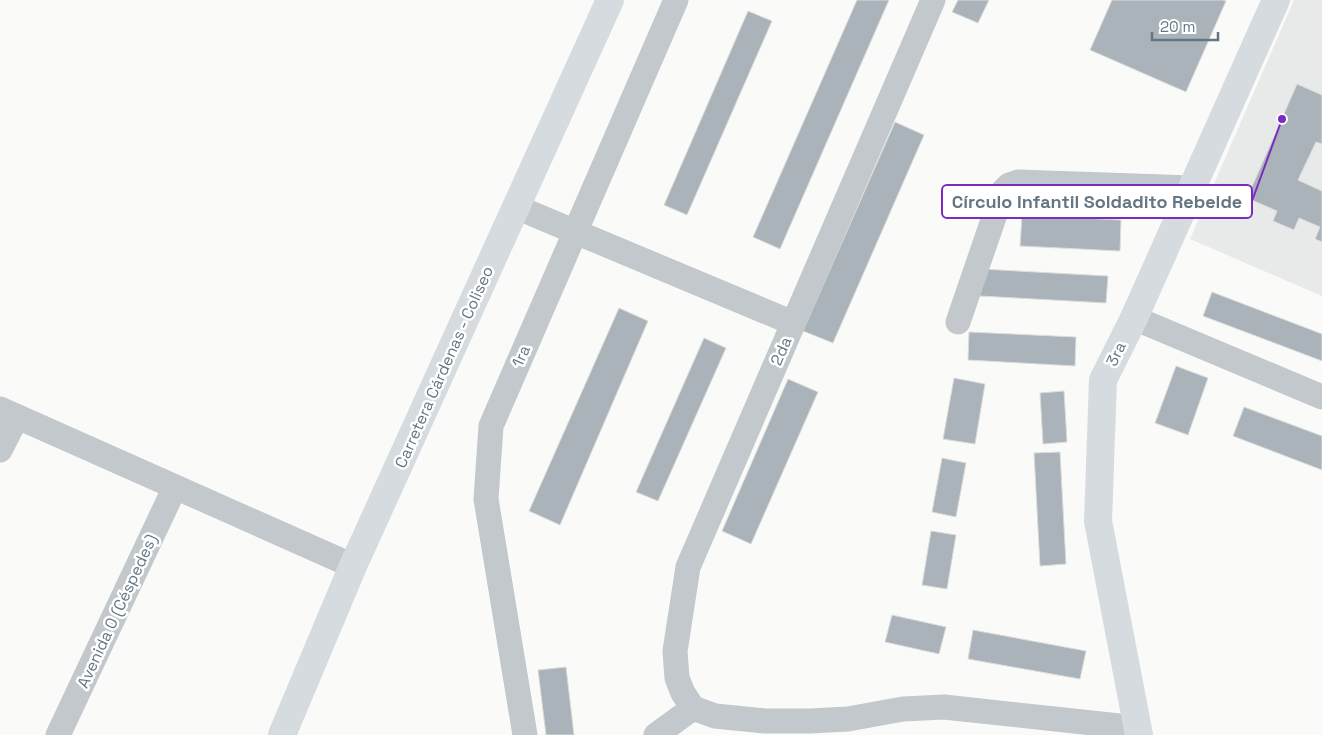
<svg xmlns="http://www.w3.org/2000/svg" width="1322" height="735" font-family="'Space Grotesk',sans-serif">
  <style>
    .built { fill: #e8e9e9 }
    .building { fill: #aab3b9; stroke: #dcdcda }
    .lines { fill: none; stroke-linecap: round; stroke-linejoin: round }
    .street { stroke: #c3c8cc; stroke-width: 25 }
    .secondary { stroke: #d6dbdf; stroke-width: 28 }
    .primary { stroke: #d6dbdf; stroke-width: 28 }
    .labels { text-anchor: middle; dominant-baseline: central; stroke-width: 5; stroke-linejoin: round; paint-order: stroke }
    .street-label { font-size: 16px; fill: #657683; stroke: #fff }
    .leader { fill: none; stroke: #7b2cbf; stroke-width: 2 }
    .callout-dot { fill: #7b2cbf; stroke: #fff; stroke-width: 2 }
    .callout { fill: #fff; stroke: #7b2cbf; stroke-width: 2 }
    .callout-label { font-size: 18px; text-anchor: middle; font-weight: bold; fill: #657683 }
  </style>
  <rect width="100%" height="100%" fill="#fafaf8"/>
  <!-- built -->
  <path class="built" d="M 1294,0 L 1322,0 L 1322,296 L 1190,239 Z"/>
  <!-- building -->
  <path class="building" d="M 857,0 L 889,0 L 780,249 L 753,237 Z
    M 958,0 L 989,0 L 978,23 L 952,12 Z
    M 1112,0 L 1223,0 L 1226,1 L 1186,92 L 1090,50 Z
    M 748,11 L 772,21 L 687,215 L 664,205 Z
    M 1297,84 L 1322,95 L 1322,144 L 1316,142 L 1298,180 L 1322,191 L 1322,242 L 1315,239 L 1320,227 L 1299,218 L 1294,230 L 1273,221 L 1277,211 L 1247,198 Z
    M 895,122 L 924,135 L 833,343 L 803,331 Z
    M 1022,215 L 1121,220 L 1120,251 L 1020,246 Z
    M 981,269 L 1108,276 L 1106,303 L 980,296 Z
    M 1212,292 L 1322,334 L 1322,361 L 1203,316 Z
    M 619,308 L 648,321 L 560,525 L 529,511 Z
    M 969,332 L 1076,337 L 1075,366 L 968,360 Z
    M 704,338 L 726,348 L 658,501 L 636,492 Z
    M 1176,366 L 1208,378 L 1188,435 L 1155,423 Z
    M 954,378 L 985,384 L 975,444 L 943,439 Z
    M 788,379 L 818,392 L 751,544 L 722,531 Z
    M 1064,391 L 1067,442 L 1043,444 L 1040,393 Z
    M 1244,407 L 1322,436 L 1322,470 L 1233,436 Z
    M 1060,452 L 1066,564 L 1040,566 L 1034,453 Z
    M 942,458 L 966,463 L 956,517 L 932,512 Z
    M 931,531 L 956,535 L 947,589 L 922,585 Z
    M 892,615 L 946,627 L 939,654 L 885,642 Z
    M 973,630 L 1086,651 L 1080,679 L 968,659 Z
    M 566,667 L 574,735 L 546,735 L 538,670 Z"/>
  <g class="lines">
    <!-- street -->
    <path class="street" d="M 516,207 L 793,323
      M 1134,318 L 1322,397
      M 958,322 L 1003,191 L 1009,185 L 1018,182 L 1192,188
      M 0,409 L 353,566
      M 0,450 L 17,417
      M 693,708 L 683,693 L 677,678 L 675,651 L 688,567 L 933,0
      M 693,708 L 715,716 L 765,721 L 810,721 L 848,719 L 903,709 L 944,707 L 1138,728
      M 58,735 L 175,487
      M 525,735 L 486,499 L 491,426 L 676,0
      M 656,735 L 693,708"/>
    <!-- secondary -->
    <path class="secondary" d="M 1139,735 L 1098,521 L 1103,380 L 1134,318 L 1276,0"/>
    <!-- primary -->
    <path class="primary" d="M 282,735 L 353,566 L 610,0"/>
  </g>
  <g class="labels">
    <!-- street labels -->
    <g class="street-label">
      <text transform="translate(781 351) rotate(-67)">2da</text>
      <text transform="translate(1116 354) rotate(-64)">3ra</text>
      <text transform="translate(521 356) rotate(-66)">1ra</text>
      <text transform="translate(444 367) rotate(-66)">Carretera Cárdenas - Coliseo</text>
      <text transform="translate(117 611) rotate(-65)">Avenida 0 (Céspedes)</text>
    </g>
  </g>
  <!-- callouts -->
  <path class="leader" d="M1282 119L1252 201"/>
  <circle class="callout-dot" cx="1282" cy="119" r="5"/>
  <rect class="callout" x="942" y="185" width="310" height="33" rx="5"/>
  <g class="callout-label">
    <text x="1097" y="208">Círculo Infantil Soldadito Rebelde</text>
  </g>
  <!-- scale -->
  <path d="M1152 32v8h66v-8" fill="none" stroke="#657683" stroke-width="2.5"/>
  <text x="1160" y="32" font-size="15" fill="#657683" stroke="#ffffff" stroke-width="4" paint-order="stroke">20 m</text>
</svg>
